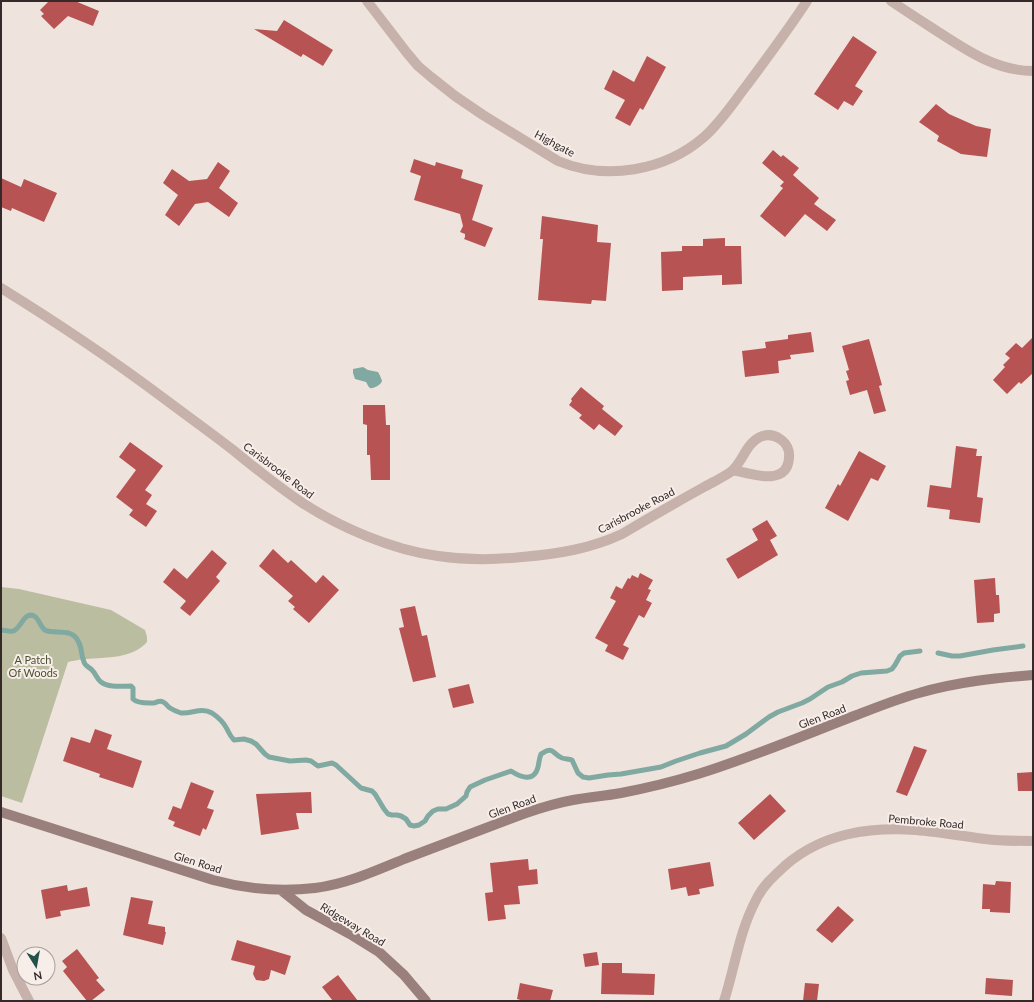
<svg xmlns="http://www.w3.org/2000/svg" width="1034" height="1002" font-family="Lato,sans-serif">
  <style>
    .green { fill: #babd9f }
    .water { fill: #80a9a1 }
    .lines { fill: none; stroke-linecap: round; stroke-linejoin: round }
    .stream { stroke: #80a9a1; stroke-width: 5 }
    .building { fill: #b85353 }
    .street { stroke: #c6b1ab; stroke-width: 10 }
    .secondary { stroke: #99807c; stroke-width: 10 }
    .labels { text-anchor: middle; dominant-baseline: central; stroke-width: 4; stroke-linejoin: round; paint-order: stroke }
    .street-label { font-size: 11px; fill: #352a29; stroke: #f7eee9 }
    .park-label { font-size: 11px; fill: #4c5030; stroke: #f7eee9 }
  </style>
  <rect width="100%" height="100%" fill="#efe3dd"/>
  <!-- green -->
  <path class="green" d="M 1,587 L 19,589 L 111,610 L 145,630 L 147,637 L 147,642 C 132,659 107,657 86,659 C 80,659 74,661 68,662 L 22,803 L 1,796 Z"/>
  <!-- water -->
  <path class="water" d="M 363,367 L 368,370 L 378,372 C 379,373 382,380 382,381 C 381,385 373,389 370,388 C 368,387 367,383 366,382 L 355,379 L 353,373 L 353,369 Z"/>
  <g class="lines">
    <!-- stream -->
    <path class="stream" d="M 1,630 C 5,630 10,632 13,631 C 21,629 24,611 34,616 C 39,618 40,627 45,630 C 54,635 71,627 78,641 C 82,647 81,655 84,662 C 85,666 89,667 92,670 C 96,674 97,679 101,682 C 109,688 122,686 131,686 L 133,688 L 133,699 C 138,704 148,703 154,703 C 157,702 160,700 163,702 C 166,703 167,706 170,708 C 173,710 178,712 181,713 C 192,714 201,707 212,713 C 218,717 224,723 227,729 C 229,733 230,736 234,740 L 244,739 L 251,741 L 256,744 L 265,754 L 269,757 L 290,761 L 306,760 L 311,761 L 318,766 L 332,763 L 336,765 L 361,788 L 372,791 L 375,794 L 384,809 L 388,814 L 392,815 L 397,815 L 401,816 L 406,819 L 410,825 L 414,826 L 419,825 L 425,821 L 428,816 L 433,811 L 438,809 L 446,809 L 457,804 L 466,796 L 467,792 L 470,787 L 485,780 L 511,771 C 520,777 534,783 538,767 C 539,763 539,759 541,754 C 554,745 552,754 562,758 C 565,759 569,759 572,760 L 578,773 L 583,777 L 589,778 L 608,775 L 621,774 L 661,767 L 676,761 L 700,753 L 726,746 L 746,734 L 769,717 L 778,712 L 802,703 L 810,699 L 828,687 L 842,682 L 852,676 L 861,673 L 887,671 L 892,669 L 895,665 L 900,656 L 904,653 L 920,651
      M 938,653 L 952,656 L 960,656 L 993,650 L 1023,646"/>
  </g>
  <!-- building -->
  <path class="building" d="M 49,1 L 75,1 L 99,11 L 93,26 L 68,16 L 54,29 L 41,16 L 44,14 L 40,10 Z
    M 284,20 L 333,50 L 323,66 L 303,54 L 301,57 L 254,29 L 277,31 Z
    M 853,36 L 877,52 L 855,86 L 863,91 L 853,106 L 844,101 L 838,110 L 814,94 Z
    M 647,56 L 666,67 L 643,110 L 640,108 L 630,126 L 615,118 L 625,100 L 604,89 L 613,70 L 634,82 Z
    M 936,104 L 949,114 L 976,126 L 991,129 L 987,157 L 961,154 L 937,141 L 939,136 L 919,122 Z
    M 773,150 L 781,157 L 783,155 L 799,168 L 793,175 L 819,198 L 814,204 L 836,220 L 827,231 L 805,214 L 785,237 L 760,216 L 783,188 L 780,186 L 784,182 L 762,163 Z
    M 414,159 L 435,166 L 436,162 L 463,170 L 461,178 L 483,185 L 472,220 L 493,228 L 485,247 L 464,239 L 465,237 L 465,234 L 460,232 L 463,226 L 460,214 L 414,200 L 421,176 L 410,172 Z
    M 218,162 L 230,171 L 219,188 L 238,203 L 229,217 L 208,202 L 195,204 L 179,226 L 165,215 L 178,195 L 163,183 L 172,169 L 189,181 L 207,179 Z
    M 1,178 L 21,187 L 24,179 L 57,193 L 44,222 L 12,208 L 11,211 L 1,207 Z
    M 542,216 L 598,225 L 597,242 L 611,243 L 606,301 L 592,300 L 591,304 L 538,300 L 543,239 L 540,239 Z
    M 725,238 L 725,246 L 741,246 L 742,284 L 722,285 L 722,275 L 683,277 L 683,290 L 662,291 L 661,252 L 682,251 L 682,246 L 703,246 L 703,239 Z
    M 811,332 L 814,352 L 790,355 L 791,359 L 778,361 L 779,373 L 745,377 L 742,351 L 766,348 L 765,342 L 788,339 L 788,335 Z
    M 1033,337 L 1033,373 L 1021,384 L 1019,382 L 1007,394 L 993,380 L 1005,367 L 1003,365 L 1010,358 L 1005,354 L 1016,343 L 1022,348 Z
    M 869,339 L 882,385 L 879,386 L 886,411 L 874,414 L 867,390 L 850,395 L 846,381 L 849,380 L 846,371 L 849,370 L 842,346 Z
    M 581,387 L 604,406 L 602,409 L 623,426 L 615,436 L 599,424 L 594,430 L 579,418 L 582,415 L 569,405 L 572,401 L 571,399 Z
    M 363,405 L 385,405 L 386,425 L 390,425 L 390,480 L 371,480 L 370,455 L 367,455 L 367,425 L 363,424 Z
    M 130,442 L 163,466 L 145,490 L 152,495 L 146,504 L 157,511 L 146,527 L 129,515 L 133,510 L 116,497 L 136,470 L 119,457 Z
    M 956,446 L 977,449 L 976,456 L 982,456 L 977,497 L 983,498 L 980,523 L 949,519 L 950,510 L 927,507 L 930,485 L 951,488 Z
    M 859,451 L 886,466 L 878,481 L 871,478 L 848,521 L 825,508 L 838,484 L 840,486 Z
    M 767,520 L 777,536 L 770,540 L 778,555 L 738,579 L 726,559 L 758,540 L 752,529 Z
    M 273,549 L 288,563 L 291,560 L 316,583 L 323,575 L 339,590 L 309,623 L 293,609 L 295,607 L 288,601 L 293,596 L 259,566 Z
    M 212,550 L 227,563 L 216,577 L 220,581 L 190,616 L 180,608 L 186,601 L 163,582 L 174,568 L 187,579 Z
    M 640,573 L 653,580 L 648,589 L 651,590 L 646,600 L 652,603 L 644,618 L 639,615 L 623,645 L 629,648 L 623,660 L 605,651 L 608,645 L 595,638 L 616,601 L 610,598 L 616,586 L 622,589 L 628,578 L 630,579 L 632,575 L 638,578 Z
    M 995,578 L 996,595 L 999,595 L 1000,613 L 994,614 L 994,622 L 977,623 L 974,580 Z
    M 415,606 L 422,636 L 427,635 L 436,677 L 413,682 L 399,628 L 404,627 L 400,609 Z
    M 469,684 L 474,703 L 453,708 L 448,689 Z
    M 95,729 L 112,735 L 107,749 L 142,761 L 133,788 L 99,777 L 100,774 L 63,761 L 71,737 L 90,743 Z
    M 914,746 L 927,750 L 907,796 L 896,792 Z
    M 1033,772 L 1033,791 L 1018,791 L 1017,773 Z
    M 191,782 L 214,791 L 207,808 L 214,810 L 206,830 L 203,828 L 200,836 L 173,826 L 175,822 L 168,819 L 173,806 L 181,809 Z
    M 311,792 L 312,813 L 296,813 L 299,829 L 261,835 L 256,794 Z
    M 770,794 L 786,811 L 754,840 L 738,823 Z
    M 528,859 L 529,870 L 537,869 L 538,884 L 518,886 L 520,904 L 504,905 L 506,919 L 488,921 L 485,893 L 493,892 L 490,863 Z
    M 710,862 L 714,886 L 699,889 L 700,894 L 688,896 L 686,887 L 671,890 L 668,869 Z
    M 996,881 L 1011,882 L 1010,913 L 990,912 L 990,909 L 982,909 L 983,884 L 995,885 Z
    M 67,885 L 68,891 L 87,887 L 90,906 L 60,911 L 61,916 L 46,919 L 41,890 Z
    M 131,897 L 153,901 L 148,924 L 165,927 L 165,932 L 166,932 L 163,945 L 123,935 Z
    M 838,906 L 854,920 L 832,943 L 816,930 Z
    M 237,940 L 291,956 L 285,975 L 271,970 L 269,979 L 264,981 L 256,980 L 253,974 L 255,966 L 231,960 Z
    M 77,949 L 99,978 L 96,980 L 105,990 L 91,1001 L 87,1001 L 63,971 L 67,967 L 62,961 Z
    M 597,952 L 599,965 L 585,967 L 583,954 Z
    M 602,963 L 622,963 L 622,973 L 655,974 L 654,995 L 601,994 Z
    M 338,975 L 358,1001 L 333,1001 L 322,987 Z
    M 986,978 L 1013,980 L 1012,996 L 985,994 Z
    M 520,983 L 553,990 L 550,1001 L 524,1001 L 517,999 Z
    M 805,983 L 819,984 L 817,1001 L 803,1001 Z"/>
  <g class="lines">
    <!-- street -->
    <path class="street" d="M 367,1 L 407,53 L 418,66 L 431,77 L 455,96 L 483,115 L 558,161 C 606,181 665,171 704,137 C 721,122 733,103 747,85 C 767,58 788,30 807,1
      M 891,1 C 907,12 923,22 940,33 C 969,52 998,71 1033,71
      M 1,288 C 56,322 110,358 162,397 C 186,415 210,432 233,450 C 255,468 277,486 301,502 C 339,527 392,550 438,556 C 466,560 494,560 522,557 C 557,554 590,549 622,534 C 649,518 677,502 704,487 C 711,483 728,475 733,470 C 743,460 747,443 760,437 C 774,431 791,442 789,458 C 787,487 751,474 733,470
      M 1,938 L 13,970 L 29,1001
      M 724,1001 C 735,967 739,932 756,900 C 763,885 775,875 787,864 C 824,833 869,827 916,830 C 939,832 962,836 985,839 C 1001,841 1017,841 1033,841"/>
    <!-- secondary -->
    <path class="secondary" d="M 1,812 L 213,880 C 246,889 280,892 315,888 C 346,884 375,871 404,859 C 444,844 484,829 523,814 C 540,808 556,803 573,800 C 589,797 605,796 621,793 C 647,788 672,782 698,774 C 750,758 802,736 854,716 C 875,708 897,699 919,693 C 956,682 995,678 1033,675
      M 281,890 L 306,910 L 350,934 L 379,952 L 404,975 L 426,1001"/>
  </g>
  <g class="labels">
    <!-- street labels -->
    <g class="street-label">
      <text transform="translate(555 143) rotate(28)">Highgate</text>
      <text transform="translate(279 470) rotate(37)">Carisbrooke Road</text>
      <text transform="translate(636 510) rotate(-28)">Carisbrooke Road</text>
      <text transform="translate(822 716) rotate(-21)">Glen Road</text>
      <text transform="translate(512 806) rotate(-20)">Glen Road</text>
      <text transform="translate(926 821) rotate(5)">Pembroke Road</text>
      <text transform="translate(198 862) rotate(17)">Glen Road</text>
      <text transform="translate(353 924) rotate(31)">Ridgeway Road</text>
    </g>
    <!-- park labels -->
    <g class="park-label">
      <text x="33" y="659">A Patch<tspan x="33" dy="13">Of Woods</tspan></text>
    </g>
  </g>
  <!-- border -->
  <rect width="1034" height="1002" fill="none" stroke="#352a29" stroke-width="4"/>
  <!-- north arrow -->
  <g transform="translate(36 966) rotate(169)"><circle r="19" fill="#f7eee9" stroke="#a9a09c"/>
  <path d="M0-3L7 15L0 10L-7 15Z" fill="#235149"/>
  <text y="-6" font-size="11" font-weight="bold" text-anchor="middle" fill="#352a29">N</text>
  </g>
</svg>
